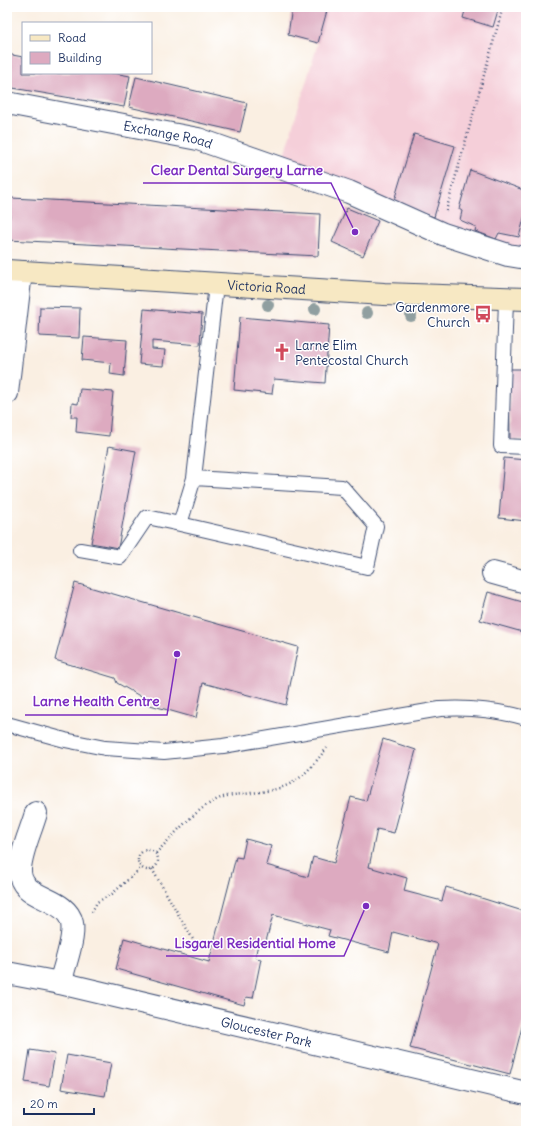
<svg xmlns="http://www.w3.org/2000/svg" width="533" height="1138" font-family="Delius,sans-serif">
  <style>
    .built { fill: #f5cfd9 }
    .building { fill: #ddaac0 }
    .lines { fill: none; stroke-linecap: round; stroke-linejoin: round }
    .lane-casing { stroke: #3c4c72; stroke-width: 16 }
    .street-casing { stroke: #3c4c72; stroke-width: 24 }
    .secondary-casing { stroke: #3c4c72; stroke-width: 24 }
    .path { stroke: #3c4c72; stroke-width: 2.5; stroke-dasharray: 1 3; stroke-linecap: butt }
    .lane { stroke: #fff; stroke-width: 14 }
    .street { stroke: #fff; stroke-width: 22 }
    .secondary { stroke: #f7e8c3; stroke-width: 22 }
    .tree { fill: #909fa0 }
    .labels { text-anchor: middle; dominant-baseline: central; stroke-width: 3; stroke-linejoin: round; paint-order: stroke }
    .street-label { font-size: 13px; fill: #1b2f5e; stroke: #fff }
    .poi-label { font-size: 13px; fill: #1b2f5e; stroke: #fff; text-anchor: end }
    .leader { fill: none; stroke: #7b2cbf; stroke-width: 1.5 }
    .callout-dot { fill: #7b2cbf; stroke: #fff; stroke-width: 1.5 }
    .callout-label { font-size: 14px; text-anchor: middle; font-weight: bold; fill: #7b2cbf; stroke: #fff; stroke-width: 3; stroke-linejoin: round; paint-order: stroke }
  </style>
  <rect width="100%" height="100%" fill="#fff"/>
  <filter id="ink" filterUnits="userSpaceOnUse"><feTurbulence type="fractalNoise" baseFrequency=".025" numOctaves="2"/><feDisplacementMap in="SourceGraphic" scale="8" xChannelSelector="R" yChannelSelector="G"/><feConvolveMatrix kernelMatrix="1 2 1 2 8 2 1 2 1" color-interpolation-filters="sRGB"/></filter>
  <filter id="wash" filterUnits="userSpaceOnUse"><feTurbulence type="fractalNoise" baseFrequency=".012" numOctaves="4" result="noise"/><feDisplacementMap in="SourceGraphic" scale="16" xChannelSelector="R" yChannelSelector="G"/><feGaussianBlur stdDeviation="0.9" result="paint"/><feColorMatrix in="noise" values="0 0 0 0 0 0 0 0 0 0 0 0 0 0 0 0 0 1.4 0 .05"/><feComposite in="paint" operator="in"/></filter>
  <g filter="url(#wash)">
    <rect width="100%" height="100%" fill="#faefe2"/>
    <!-- built -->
    <path class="built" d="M 295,7 L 526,7 L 526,258 L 280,168 L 318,43 L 288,35 Z"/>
    <g id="blocks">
      <!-- building -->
      <path class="building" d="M 292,7 L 328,7 L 318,43 L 288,35 Z
        M 466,7 L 499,7 L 493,27 L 463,18 Z
        M 7,54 L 23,57 L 23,73 L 114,73 L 130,76 L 124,107 L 7,87 Z
        M 136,77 L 247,103 L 240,132 L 129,107 Z
        M 414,134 L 455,146 L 434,217 L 393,204 Z
        M 470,170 L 526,191 L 526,211 L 519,237 L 499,233 L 496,239 L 475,231 L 476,227 L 460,220 L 462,211 L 459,209 Z
        M 11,198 L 320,214 L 318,256 L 8,240 Z
        M 347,208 L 378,221 L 363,256 L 332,242 Z
        M 40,307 L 80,308 L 79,338 L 39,336 Z
        M 144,309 L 202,314 L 200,345 L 152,341 L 152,349 L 165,350 L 163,366 L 139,364 Z
        M 240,317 L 329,325 L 325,383 L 274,379 L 272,394 L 234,390 Z
        M 84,337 L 127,340 L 124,376 L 110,374 L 111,363 L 82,360 Z
        M 509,369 L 526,369 L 526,440 L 510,440 Z
        M 80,389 L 113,392 L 109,436 L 76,432 L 77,417 L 71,417 L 72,403 L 78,404 Z
        M 109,446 L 136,451 L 118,548 L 91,543 Z
        M 504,458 L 526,460 L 526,521 L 499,518 Z
        M 75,583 L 298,647 L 286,705 L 203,683 L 196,718 L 143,703 L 145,699 L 117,683 L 115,678 L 55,660 Z
        M 488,592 L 526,603 L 526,633 L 480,620 Z
        M 383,739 L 416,750 L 394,833 L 377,829 L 369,867 L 407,878 L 404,891 L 442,901 L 446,887 L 526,912 L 526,1011 L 510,1074 L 410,1048 L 438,944 L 393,932 L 389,952 L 328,936 L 330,930 L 273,915 L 265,945 L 258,944 L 255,958 L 261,959 L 253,998 L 246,997 L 244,1005 L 116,969 L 124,938 L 209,962 L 236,857 L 242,858 L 246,839 L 271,846 L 266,865 L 308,877 L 313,857 L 334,863 L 351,797 L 366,801 Z
        M 30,1050 L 55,1054 L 49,1086 L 25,1082 Z
        M 67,1055 L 111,1063 L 105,1096 L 61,1089 Z"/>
    </g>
  </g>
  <g filter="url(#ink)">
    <use href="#blocks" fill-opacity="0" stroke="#3c4c72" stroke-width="1"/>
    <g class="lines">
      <!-- lane casing -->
      <g class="lane-casing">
        <path id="lane" d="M 506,300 L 501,446 L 526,447
          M 194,478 L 180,524 L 367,567 L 376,526 L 342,487 L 194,478 L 216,285
          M 80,550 L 120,557 L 147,517 L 180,524
          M 7,724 L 65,740 L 105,748 L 164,752 L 223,746 L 440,709 C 470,707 497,710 526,718"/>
      </g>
      <!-- street casing -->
      <g class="street-casing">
        <g id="street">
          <path id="s1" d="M 7,103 L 198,139 L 349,192 L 443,234 L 508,255 L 526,258"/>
          <path d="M 7,393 L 21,272"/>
          <path d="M 493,573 L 526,582"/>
          <path d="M 36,813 C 31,831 21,851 20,869 C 18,901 66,895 72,923 C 75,938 64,968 60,983"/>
          <path id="s2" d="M 7,973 L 60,983 L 526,1093"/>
        </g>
      </g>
      <!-- secondary casing -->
      <g class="secondary-casing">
        <g id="secondary">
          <path id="s3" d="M 7,271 L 384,294 L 526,299"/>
        </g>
      </g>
      <!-- path -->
      <path class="path" d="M 446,211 L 503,7
        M138 860a10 10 0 1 1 20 0a10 10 0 1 1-20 0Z
        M 156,853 C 174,835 194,810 218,799 C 229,794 240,795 251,793 C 293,789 301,780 327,748
        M 152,869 L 198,948
        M 92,912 L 97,902 L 112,894 L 141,868"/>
      <!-- lane -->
      <use href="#lane" class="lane"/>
      <!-- street -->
      <use href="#street" class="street"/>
      <!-- secondary -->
      <use href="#secondary" class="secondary"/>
    </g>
    <!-- trees -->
    <g class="tree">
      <circle cx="268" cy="305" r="6"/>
      <circle cx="315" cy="309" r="6"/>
      <circle cx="367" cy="313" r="6"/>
      <circle cx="411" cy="316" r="6"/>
    </g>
  </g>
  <!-- icons -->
  <defs>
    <g id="bus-bare" transform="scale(1.38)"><path d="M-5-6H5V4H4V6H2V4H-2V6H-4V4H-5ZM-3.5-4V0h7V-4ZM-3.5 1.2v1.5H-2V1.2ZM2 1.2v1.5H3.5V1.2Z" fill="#d1495b" stroke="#fff" stroke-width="2.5" paint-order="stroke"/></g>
    <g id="church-bare" transform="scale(1.38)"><path d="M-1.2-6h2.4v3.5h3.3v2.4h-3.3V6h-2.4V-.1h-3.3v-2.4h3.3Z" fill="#d1495b" stroke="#fff" stroke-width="2.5" paint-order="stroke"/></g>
  </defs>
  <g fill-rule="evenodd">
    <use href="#bus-bare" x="483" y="314"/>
    <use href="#church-bare" x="282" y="352"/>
  </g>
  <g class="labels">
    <!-- street labels -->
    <g class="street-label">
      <text stroke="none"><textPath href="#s1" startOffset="164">Exchange Road</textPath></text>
      <text stroke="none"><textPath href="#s3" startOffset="260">Victoria Road</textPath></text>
      <text stroke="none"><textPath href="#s2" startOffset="266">Gloucester Park</textPath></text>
    </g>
    <!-- poi labels -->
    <g class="poi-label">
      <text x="470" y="307">Gardenmore<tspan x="470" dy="15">Church</tspan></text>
      <text x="295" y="345" text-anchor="start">Larne Elim<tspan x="295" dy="15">Pentecostal Church</tspan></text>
    </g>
  </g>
  <!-- callouts -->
  <path class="leader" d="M355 232L331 183H143M177 654L167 715H25M366 906L344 956H166"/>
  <g class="callout-dot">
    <circle cx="355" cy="232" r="4"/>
    <circle cx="177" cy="654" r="4"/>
    <circle cx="366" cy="906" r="4"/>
  </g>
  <g class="callout-label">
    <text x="237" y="175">Clear Dental Surgery Larne</text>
    <text x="96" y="706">Larne Health Centre</text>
    <text x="255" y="948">Lisgarel Residential Home</text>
  </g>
  <!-- margin -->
  <rect width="533" height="1138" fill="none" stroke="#fff" stroke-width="24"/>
  <!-- legend -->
  <rect x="22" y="22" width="130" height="52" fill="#ffffff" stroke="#a4acbf"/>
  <rect x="30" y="35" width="20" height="6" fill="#f7e8c3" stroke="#a4acbf"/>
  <text x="58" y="42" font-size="12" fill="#1b2f5e">Road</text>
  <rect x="30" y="52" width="20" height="12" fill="#ddaac0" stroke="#a4acbf"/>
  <text x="58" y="62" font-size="12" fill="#1b2f5e">Building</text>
  <!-- scale -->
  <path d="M24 1108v6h70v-6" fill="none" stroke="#1b2f5e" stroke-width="2"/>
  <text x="30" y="1108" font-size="12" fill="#1b2f5e" stroke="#ffffff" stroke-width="3" paint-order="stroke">20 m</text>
</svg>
